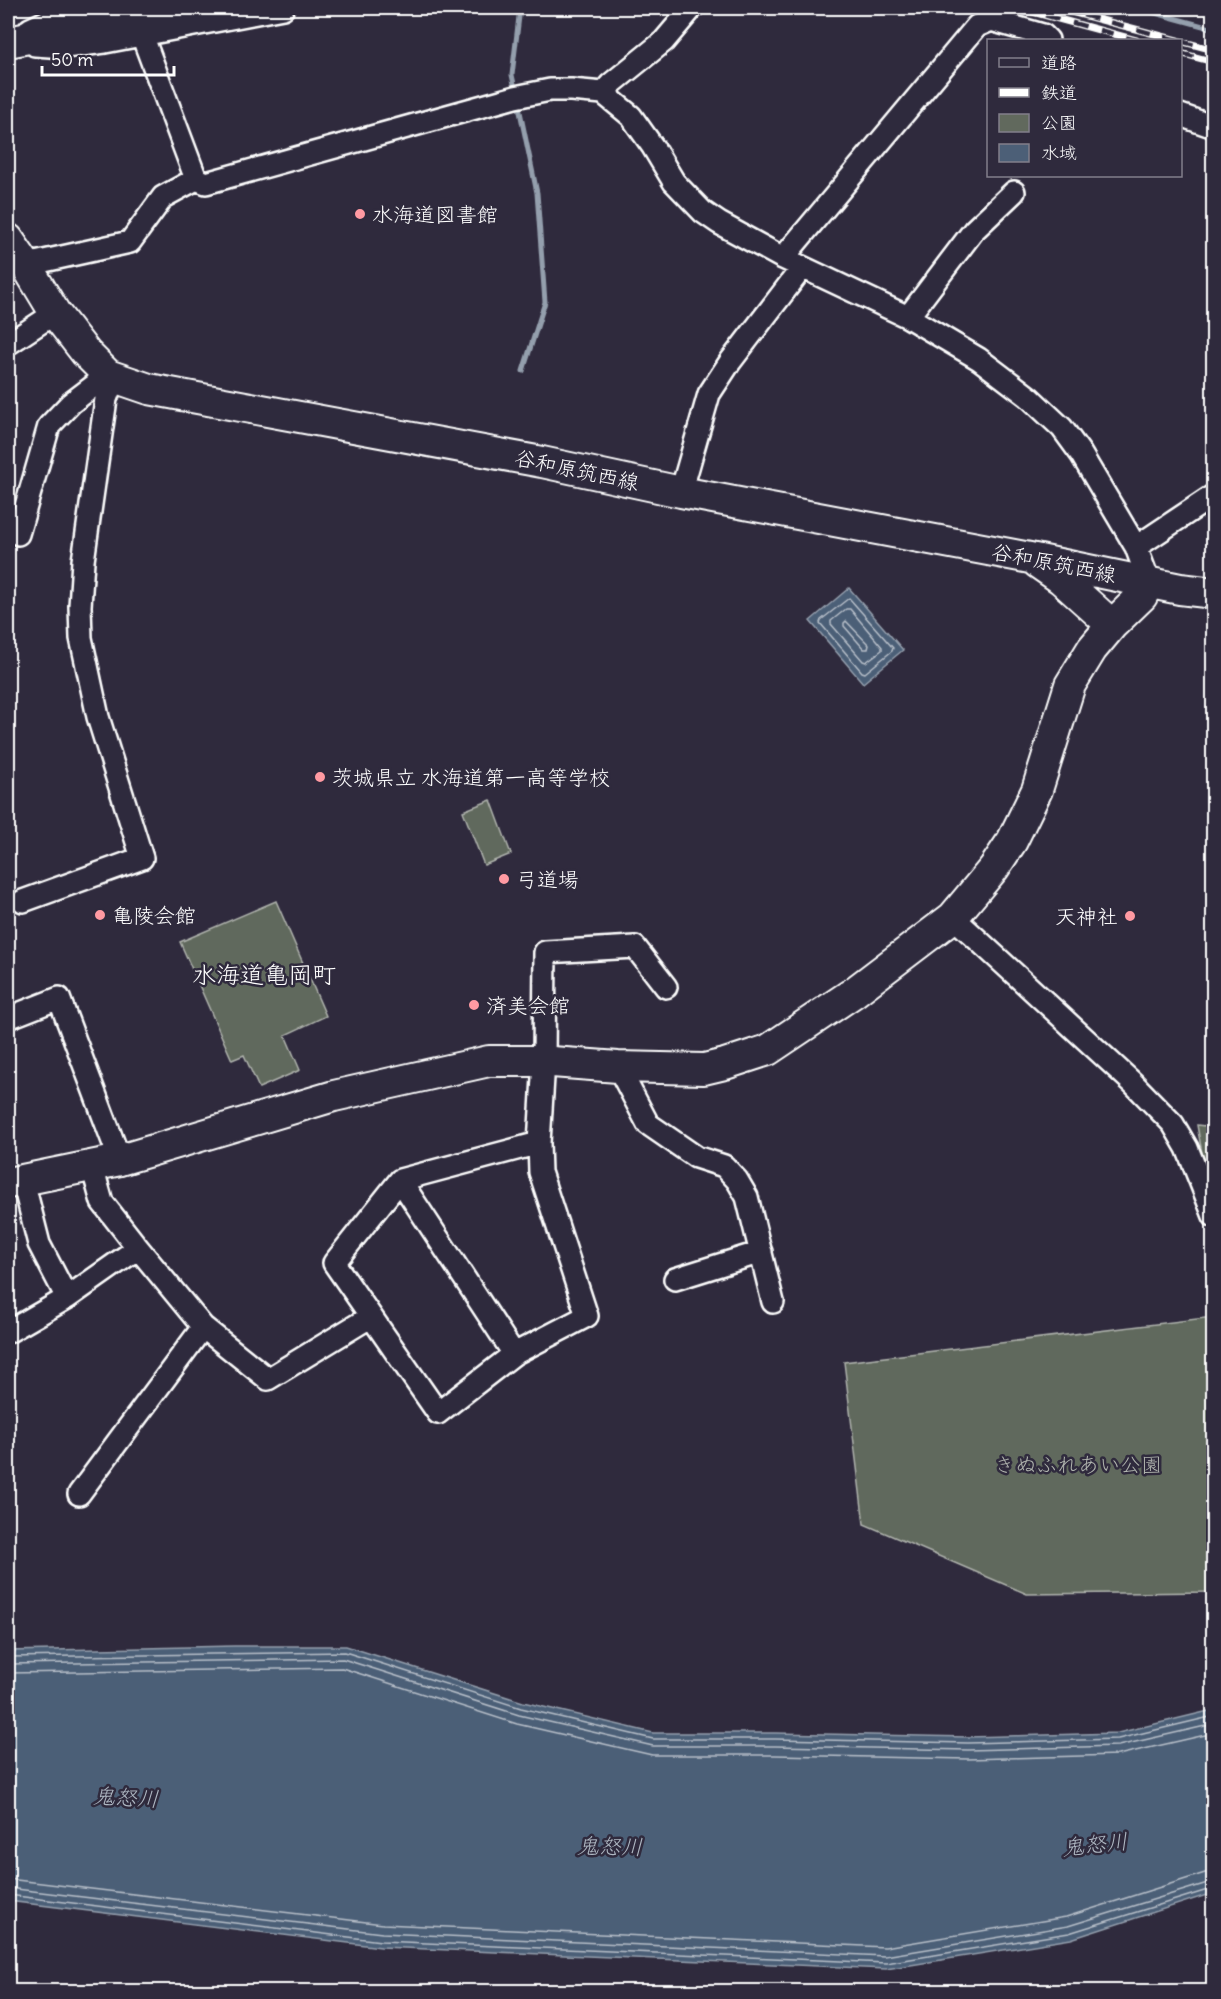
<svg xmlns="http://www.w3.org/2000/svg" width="1221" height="1999" font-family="Delius,'Klee One',sans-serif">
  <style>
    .green { fill: #61695d; stroke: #b0b4ae; stroke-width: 1.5 }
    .water { fill: #4c5f77; stroke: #949fad; stroke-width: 1.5 }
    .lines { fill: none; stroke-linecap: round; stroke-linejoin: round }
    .shore { stroke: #b7bfc9; stroke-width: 1.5 }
    .stream { stroke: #949fad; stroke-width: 5 }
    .street-casing { stroke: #fff; stroke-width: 26 }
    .secondary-casing { stroke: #fff; stroke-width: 34 }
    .street { stroke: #2f2a3d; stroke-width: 21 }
    .secondary { stroke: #2f2a3d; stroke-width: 30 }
    .rail-casing { stroke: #fff; stroke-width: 7 }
    .rail { stroke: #2f2a3d; stroke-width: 4.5; stroke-dasharray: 14; stroke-linecap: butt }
    .poi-dot { fill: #ff9aa2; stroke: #2f2a3d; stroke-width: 2 }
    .labels { text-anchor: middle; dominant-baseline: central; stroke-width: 5; stroke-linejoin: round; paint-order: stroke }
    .poi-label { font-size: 21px; fill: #fff; stroke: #2f2a3d; text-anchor: start }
    .street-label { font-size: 21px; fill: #fff; stroke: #2f2a3d }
    .park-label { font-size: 21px; fill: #b0b4ae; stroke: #2f2a3d }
    .water-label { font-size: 22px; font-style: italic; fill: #aeb7c2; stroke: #2f2a3d }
    .quarter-label { font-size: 24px; fill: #fff; stroke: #2f2a3d }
  </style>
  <rect width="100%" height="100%" fill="#2f2a3d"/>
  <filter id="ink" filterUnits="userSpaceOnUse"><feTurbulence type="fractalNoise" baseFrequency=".0167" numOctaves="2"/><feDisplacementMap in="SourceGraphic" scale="12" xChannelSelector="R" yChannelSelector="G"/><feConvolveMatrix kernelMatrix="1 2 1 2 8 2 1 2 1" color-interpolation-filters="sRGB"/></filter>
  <g filter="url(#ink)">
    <!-- green -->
    <path class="green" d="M 491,800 L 511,854 L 484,865 L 463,811 Z
      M 276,901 L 326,1016 L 285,1035 L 300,1070 L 259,1088 L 244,1055 L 232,1060 L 180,942 Z
      M 1197,1125 L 1213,1127 L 1213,1215 Z
      M 1213,1317 L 1213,1592 L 1027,1594 L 864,1524 L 844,1362 Z"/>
    <!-- water -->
    <path class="water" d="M 849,588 L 903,650 L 863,683 L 810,621 Z
      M 234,1646 L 346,1646 L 523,1702 L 653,1733 L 775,1733 L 968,1737 L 1118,1733 L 1213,1710 L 1213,1893 L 1071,1939 L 886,1969 L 381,1947 L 8,1901 L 8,1651 Z"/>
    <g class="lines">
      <!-- shore -->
      <path class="shore" d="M 849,598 L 893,648 L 892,651 L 865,673 L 862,672 L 820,623 L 821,620 Z
        M 846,609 L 850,609 L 882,647 L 882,650 L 866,662 L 863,661 L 831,624 L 831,621 Z
        M 846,621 L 869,645 L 868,649 L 864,649 L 844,626 L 844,623 Z
        M 8,1657 L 345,1652 L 521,1708 L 653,1739 L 775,1739 L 968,1743 L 1118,1739 L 1214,1716
        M 8,1664 L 343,1659 L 519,1715 L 653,1746 L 775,1746 L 968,1750 L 1118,1746 L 1214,1724
        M 8,1673 L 342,1668 L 517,1724 L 652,1755 L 775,1755 L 968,1759 L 1118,1755 L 1214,1733
        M 8,1879 L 383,1924 L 885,1947 L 1066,1917 L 1205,1873 L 1214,1871
        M 8,1888 L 382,1933 L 885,1956 L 1068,1926 L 1214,1881
        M 8,1895 L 381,1941 L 886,1963 L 1069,1933 L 1214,1888"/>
      <!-- stream -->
      <path class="stream" d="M 1137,8 L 1214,29
        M 516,93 L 512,75 L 520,8
        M 518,102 L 537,193 L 545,302 L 523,371"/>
      <!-- street casing -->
      <g class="street-casing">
        <path id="street" d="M 30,29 L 67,12 L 90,8
          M 142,35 L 196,179 L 206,183 L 515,97 L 550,90 L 571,90 L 603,93 L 631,116 L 653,147 L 674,182 L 703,212 L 719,223 L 783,258 L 908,317 L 979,359 L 1029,397 L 1062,428 L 1081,454 L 1136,547 L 1149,582
          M 35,45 L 65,47 L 105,42 L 283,8
          M 603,93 L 611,84 L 664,41 L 692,8
          M 1180,115 L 1214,127
          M 783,258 L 977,26 L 991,20 L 1043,35 L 1048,40
          M 26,265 L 130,242 L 163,197 L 196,179
          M 908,317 L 974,230 L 1014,192
          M 8,344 L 55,313
          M 681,492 L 709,394 L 730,362 L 802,268
          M 18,534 L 49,426 L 71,403 L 108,375
          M 1136,547 L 1214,495
          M 23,901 L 142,858 L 98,717 L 81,638 L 80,606 L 83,561 L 106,399 L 114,378
          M 953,917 L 1133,1083 L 1173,1124 L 1187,1148 L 1214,1216
          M 8,1018 L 59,998 L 120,1160
          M 618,1067 L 648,1124 L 696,1157 L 724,1166 L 737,1180 L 747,1197 L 773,1302
          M 539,1143 L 400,1180 L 334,1263 L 438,1413 L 514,1354 L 587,1316 L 540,1172 L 539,1143 L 544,1061 L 545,952 L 635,947 L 666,987
          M 92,1166 L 102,1202 L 138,1248
          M 400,1180 L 514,1354
          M 23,1181 L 39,1244 L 67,1298
          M 675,1279 L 761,1252
          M 8,1332 L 67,1298 L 138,1248 L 203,1327 L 268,1379 L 370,1317
          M 79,1494 L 203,1327"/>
      </g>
      <!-- secondary casing -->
      <g class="secondary-casing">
        <path id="secondary" d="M 8,42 L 184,8
          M 8,239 L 26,265 L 55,313 L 86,353 L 108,375 L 149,389 L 542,462 L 681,492 L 1030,558 L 1180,589 L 1214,593
          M 1038,563 L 1061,579 L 1112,625
          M 8,1183 L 120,1160 L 334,1096 L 489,1061 L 539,1061 L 618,1067 L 704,1069 L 725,1064 L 768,1050 L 853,993 L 953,917 L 994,868 L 1012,841 L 1037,790 L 1070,685 L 1092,649 L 1112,625 L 1142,596 L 1149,582"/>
      </g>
      <!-- street -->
      <use href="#street" class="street"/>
      <!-- secondary -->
      <use href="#secondary" class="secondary"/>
      <!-- rail casing -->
      <g class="rail-casing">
        <path id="rail" d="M 1018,8 L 1136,40
          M 1056,8 L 1177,40
          M 1180,41 L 1214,50
          M 1180,53 L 1214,62"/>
      </g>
      <!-- rail -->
      <use href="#rail" class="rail"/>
    </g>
  </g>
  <!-- markers -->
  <g class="poi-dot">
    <circle cx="360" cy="214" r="6"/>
    <circle cx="320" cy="777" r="6"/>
    <circle cx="504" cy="879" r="6"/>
    <circle cx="100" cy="915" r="6"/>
    <circle cx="1130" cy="916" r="6"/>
    <circle cx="474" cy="1005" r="6"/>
  </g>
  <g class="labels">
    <!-- poi labels -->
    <g class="poi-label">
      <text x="372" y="214">水海道図書館</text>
      <text x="332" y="777">茨城県立 水海道第一高等学校</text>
      <text x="516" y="879">弓道場</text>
      <text x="112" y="915">亀陵会館</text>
      <text x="1118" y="916" text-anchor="end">天神社</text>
      <text x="486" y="1005">済美会館</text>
    </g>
    <!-- street labels -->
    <g class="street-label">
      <text transform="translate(577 470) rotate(12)">谷和原筑西線</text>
      <text transform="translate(1054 563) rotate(11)">谷和原筑西線</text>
    </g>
    <!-- park labels -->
    <g class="park-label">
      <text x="1078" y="1464">きぬふれあい公園</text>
    </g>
    <!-- water labels -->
    <g class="water-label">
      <text transform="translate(126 1797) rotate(3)">鬼怒川</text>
      <text transform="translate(1095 1844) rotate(-6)">鬼怒川</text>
      <text transform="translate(610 1846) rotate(1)">鬼怒川</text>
    </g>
    <!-- quarter labels -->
    <g class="quarter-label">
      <text x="264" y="974">水海道亀岡町</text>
    </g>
  </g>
  <!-- margin -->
  <rect width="1221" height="1999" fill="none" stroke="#2f2a3d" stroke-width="30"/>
  <rect x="15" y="15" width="1191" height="1969" fill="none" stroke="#fff" stroke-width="2" filter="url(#ink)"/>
  <!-- legend -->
  <rect x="987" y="39" width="195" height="138" fill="#2f2a3d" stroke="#827f8b" stroke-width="1.5"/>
  <rect x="999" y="58" width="30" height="9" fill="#2f2a3d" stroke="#827f8b" stroke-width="1.5"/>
  <text x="1041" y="69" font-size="18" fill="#ffffff">道路</text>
  <rect x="999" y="88" width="30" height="9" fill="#ffffff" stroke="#827f8b" stroke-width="1.5"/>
  <text x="1041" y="99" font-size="18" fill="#ffffff">鉄道</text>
  <rect x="999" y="114" width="30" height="18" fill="#61695d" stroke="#827f8b" stroke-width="1.5"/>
  <text x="1041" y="129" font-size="18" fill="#ffffff">公園</text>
  <rect x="999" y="144" width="30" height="18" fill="#4c5f77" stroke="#827f8b" stroke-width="1.5"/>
  <text x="1041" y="159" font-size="18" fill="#ffffff">水域</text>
  <!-- scale -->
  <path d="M42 66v9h132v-9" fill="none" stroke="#ffffff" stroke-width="3"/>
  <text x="51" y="66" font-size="18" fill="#ffffff" stroke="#2f2a3d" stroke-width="4.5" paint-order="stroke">50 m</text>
</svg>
